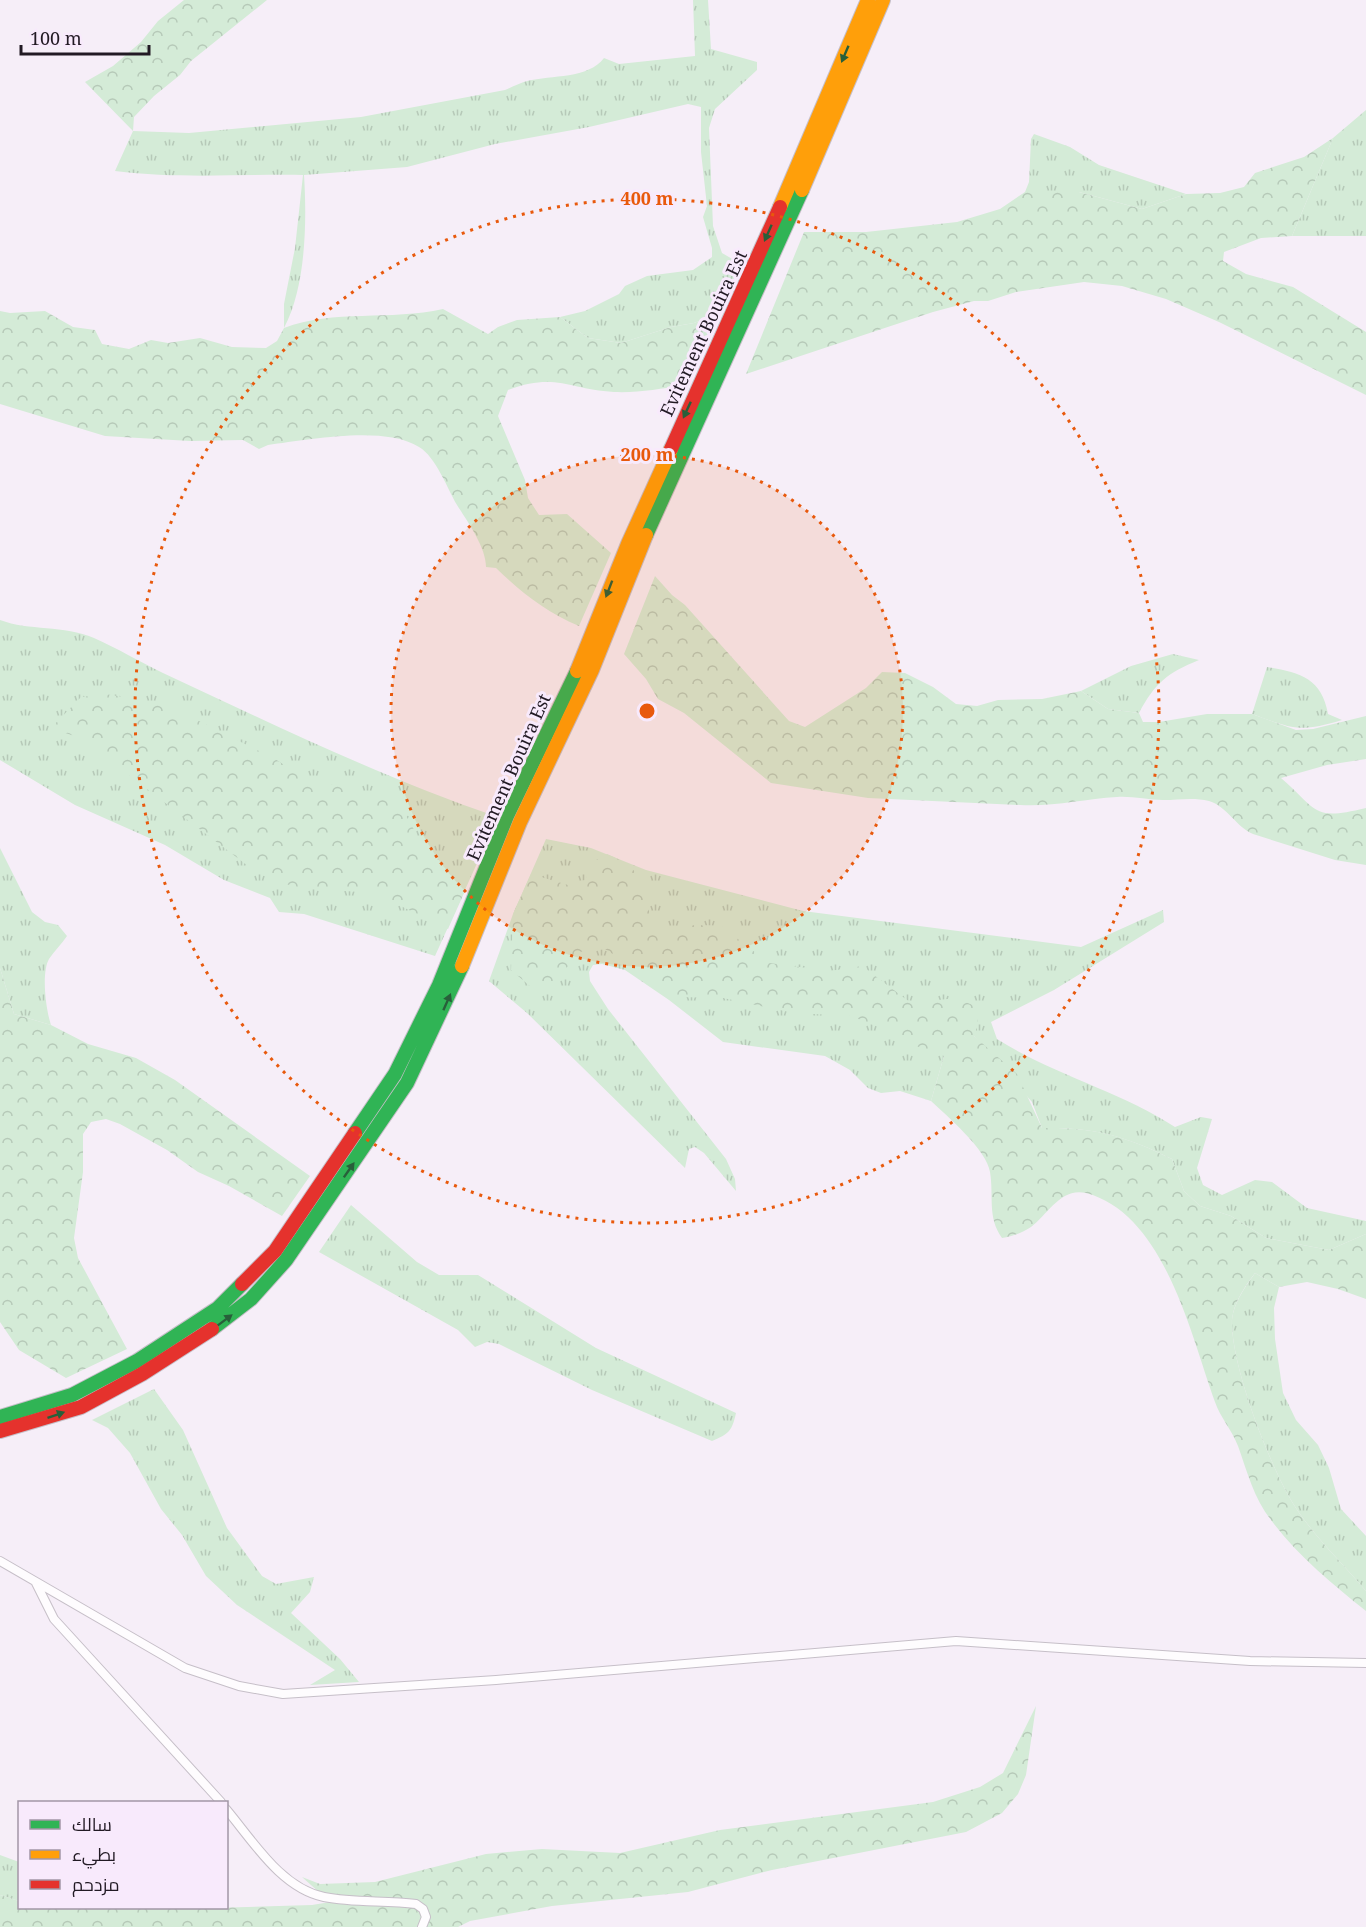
<svg xmlns="http://www.w3.org/2000/svg" width="1366" height="1927" font-family="'Noto Serif',Cairo,serif">
  <style>
    .grass { fill: url(#grass-tufts) }
    .forest { fill: url(#forest-crowns) }
    .lines { fill: none; stroke-linecap: round; stroke-linejoin: round }
    .street-casing { stroke: #c6bfc8; stroke-width: 10 }
    .fast-casing { stroke: #c6bfc8; stroke-width: 16 }
    .slow-casing { stroke: #c6bfc8; stroke-width: 16 }
    .jam-casing { stroke: #c6bfc8; stroke-width: 16 }
    .street { stroke: #fefcfe; stroke-width: 8 }
    .fast { stroke: #30b455; stroke-width: 14 }
    .slow { stroke: #ff9f0a; stroke-width: 14 }
    .jam { stroke: #e5322d; stroke-width: 14 }
    .oneway { fill: #285f3a }
    .ring { fill: none; stroke: #e8590c; stroke-width: 3; stroke-dasharray: 3 6 }
    .labels { text-anchor: middle; dominant-baseline: central; stroke-width: 6; stroke-linejoin: round; paint-order: stroke }
    .street-label { font-size: 18px; fill: #221a24; stroke: #f8eafc }
    .centre { fill: #e8590c; stroke: #f8eafc; stroke-width: 3 }
    .ring-label { font-size: 18px; text-anchor: middle; font-weight: bold; fill: #e8590c; stroke: #f8eafc; stroke-width: 6; stroke-linejoin: round; paint-order: stroke }
  </style>
  <defs>
    <pattern id="grass-tufts" width="24" height="20" patternUnits="userSpaceOnUse" patternTransform="scale(1.5)"><rect width="24" height="20" fill="#d4ebd7"/><path d="M3 7l-1-3M5 7V3M7 7l1-3M15 17l-1-3M17 17v-4M19 17l1-3" fill="none" stroke="#b6c9b8"/></pattern>
    <pattern id="forest-crowns" width="20" height="18" patternUnits="userSpaceOnUse" patternTransform="scale(1.5)"><rect width="20" height="18" fill="#d4ebd7"/><path d="M2 6a3 3 0 1 1 6 0M12 15a3 3 0 1 1 6 0" fill="none" stroke="#b6c9b8"/></pattern>
  </defs>
  <rect width="100%" height="100%" fill="#f6eef8"/>
  <!-- grass -->
  <path class="grass" d="M 693,0 L 708,0 L 711,49 L 757,62 L 757,70 L 715,109 L 709,128 L 713,226 L 722,253 L 741,264 L 718,313 L 694,323 L 671,327 L 621,343 L 588,338 L 560,317 L 585,311 L 619,294 L 625,286 L 647,276 L 693,270 L 712,257 L 712,248 L 703,217 L 707,206 L 701,152 L 701,107 L 688,104 L 589,127 L 495,144 L 407,167 L 304,175 C 307,221 306,287 284,328 L 284,304 L 295,248 L 303,175 C 241,174 177,179 115,171 L 133,131 L 189,133 L 361,117 L 505,90 C 512,87 520,83 527,81 C 552,75 588,79 604,58 L 619,64 L 695,56 Z
    M 1366,110 L 1366,236 L 1292,236 L 1333,138 Z
    M 1034,134 L 1070,147 L 1099,165 L 1186,194 L 1142,209 L 1079,192 L 1025,192 L 1029,182 L 1031,139 Z
    M 0,620 C 29,631 64,625 94,638 C 117,648 140,662 163,673 C 273,724 383,778 498,817 L 435,956 L 304,914 L 279,912 L 270,898 L 224,880 L 165,845 L 75,805 L 0,760 Z
    M 1173,654 L 1199,660 C 1167,673 1155,683 1139,713 L 1108,709 L 1081,691 L 1131,666 Z
    M 1267,667 C 1299,672 1322,678 1328,714 L 1342,720 C 1299,733 1293,729 1252,714 Z
    M 546,839 L 591,848 L 646,870 L 803,911 L 1081,947 L 1163,910 L 1164,922 L 1054,990 L 991,1022 L 997,1039 C 1054,1075 1120,1091 1175,1127 L 1201,1117 L 1212,1119 L 1197,1168 L 1203,1185 L 1222,1195 L 1255,1180 L 1272,1182 L 1307,1208 L 1366,1221 L 1366,1234 L 1329,1250 L 1266,1238 L 1231,1216 L 1200,1206 L 1184,1191 L 1172,1159 C 1126,1136 1093,1127 1042,1128 L 1032,1102 L 974,1036 L 944,1056 L 931,1101 L 900,1091 L 881,1093 L 868,1088 L 850,1070 L 825,1056 L 723,1042 L 669,1000 L 625,970 L 602,964 L 593,965 L 589,972 L 590,981 L 608,1009 L 726,1159 L 735,1179 L 736,1191 L 704,1153 L 695,1147 L 689,1149 L 685,1168 L 527,1013 L 489,981 L 513,914 Z
    M 0,848 L 32,912 L 45,922 L 58,925 L 67,936 C 62,944 54,951 49,959 C 41,973 46,1010 51,1025 L 14,1014 L 0,968 Z
    M 351,1205 L 417,1262 L 439,1275 L 478,1275 L 596,1348 L 736,1413 C 732,1431 729,1434 712,1441 L 592,1390 L 499,1344 L 487,1342 L 475,1347 L 458,1330 L 319,1252 Z
    M 1255,1273 L 1279,1287 L 1274,1308 L 1275,1339 L 1283,1393 L 1296,1420 L 1318,1445 L 1329,1468 L 1341,1509 L 1366,1536 L 1366,1591 C 1340,1560 1308,1531 1288,1495 C 1266,1454 1234,1372 1232,1326 C 1231,1306 1244,1289 1255,1273 Z
    M 154,1389 L 183,1430 L 227,1528 L 262,1576 L 276,1584 L 314,1577 L 310,1592 L 291,1613 L 340,1659 L 359,1682 L 310,1685 L 335,1670 L 237,1605 L 206,1576 L 182,1535 L 161,1509 L 130,1453 L 108,1428 L 92,1420 Z
    M 0,1855 L 19,1862 L 19,1901 L 0,1895 Z"/>
  <!-- forest -->
  <path class="forest" d="M 184,0 L 267,0 L 191,61 L 180,75 L 154,96 L 134,117 L 133,131 L 85,82 L 113,66 L 141,42 L 158,21 Z
    M 1333,138 L 1292,236 L 1261,238 L 1224,252 L 1223,261 L 1246,274 L 1293,287 L 1366,332 L 1366,395 L 1219,322 L 1166,299 L 1122,286 L 1084,282 L 1016,292 L 988,301 L 974,301 L 933,312 L 746,374 L 804,232 L 866,232 L 957,222 L 1000,209 L 1025,192 L 1079,192 L 1142,209 L 1186,194 L 1220,193 L 1244,187 L 1255,173 L 1304,157 Z
    M 443,309 L 488,334 L 498,327 L 517,320 L 560,317 L 588,338 L 621,343 L 671,327 L 694,323 L 718,313 L 684,385 C 660,389 638,393 614,392 C 570,390 556,372 508,390 L 498,416 L 525,480 L 528,498 L 539,515 L 567,514 L 611,553 L 579,626 C 546,612 522,593 496,568 L 486,567 C 486,547 467,521 457,505 C 447,488 436,457 419,447 C 384,425 308,440 268,445 L 259,449 L 243,440 L 190,441 L 105,436 L 0,404 L 0,311 L 10,313 L 45,311 L 73,327 L 95,330 L 102,344 L 129,349 L 151,340 L 168,343 L 200,338 L 232,347 L 266,348 L 277,341 L 284,328 C 333,309 391,321 443,309 Z
    M 655,576 L 672,595 L 685,605 L 789,721 L 805,727 L 866,688 L 882,672 L 905,673 L 933,687 L 956,704 L 977,706 L 998,700 L 1042,699 L 1081,691 L 1108,709 L 1139,713 L 1143,722 L 1159,722 L 1207,714 L 1252,714 L 1296,730 L 1313,729 L 1366,716 L 1366,759 L 1327,765 L 1281,778 C 1319,811 1312,821 1366,808 L 1366,865 L 1335,860 L 1253,834 C 1236,827 1228,807 1209,801 C 1193,797 1179,800 1163,800 C 1148,800 1132,796 1117,797 C 1084,799 1052,807 1020,805 L 868,798 L 771,783 L 684,713 L 658,699 L 646,679 L 624,654 Z
    M 105,694 L 142,700 L 181,712 L 275,759 L 311,782 L 349,786 L 365,794 L 386,795 L 401,807 L 417,835 L 423,855 L 430,860 L 440,859 L 450,866 L 452,882 L 465,891 L 448,929 L 374,893 L 301,888 L 274,881 L 252,869 L 80,738 L 51,728 L 81,697 Z
    M 607,854 C 643,868 648,888 650,924 L 662,931 L 695,925 L 721,926 L 769,963 L 830,971 L 862,966 L 911,1003 L 956,998 L 975,1006 L 978,1024 L 974,1036 L 1017,1074 L 1042,1128 C 1094,1127 1126,1136 1172,1159 L 1184,1191 L 1200,1206 L 1231,1216 L 1266,1238 L 1329,1250 L 1366,1234 L 1366,1299 L 1338,1289 L 1307,1282 L 1279,1287 L 1255,1273 C 1244,1288 1231,1306 1232,1326 C 1234,1372 1266,1454 1288,1495 C 1308,1531 1340,1560 1366,1591 L 1366,1611 C 1332,1584 1297,1555 1271,1520 C 1254,1499 1247,1471 1238,1446 C 1232,1430 1220,1417 1215,1402 C 1191,1336 1165,1214 1086,1193 C 1061,1187 1048,1214 1031,1227 C 1022,1233 1013,1236 1002,1238 C 987,1217 994,1196 990,1172 C 987,1150 947,1116 931,1101 L 944,1056 L 905,1042 L 881,1028 L 851,1016 L 794,1013 L 723,998 L 679,997 L 605,949 L 579,952 L 554,984 L 531,987 L 511,970 L 513,914 L 531,874 L 568,885 L 585,880 L 594,861 Z
    M 0,968 L 14,1014 L 51,1025 L 88,1044 L 136,1058 L 175,1080 L 310,1176 L 282,1216 L 229,1186 L 198,1172 L 167,1150 L 120,1124 L 106,1119 L 91,1122 L 83,1134 L 83,1172 L 74,1238 L 78,1258 L 127,1349 L 66,1378 L 19,1350 L 0,1322 Z
    M 1036,1706 L 1026,1775 L 1018,1794 L 1002,1813 L 966,1832 L 772,1870 L 688,1892 L 552,1906 L 470,1921 L 458,1927 L 0,1927 L 0,1895 L 19,1901 L 20,1908 L 211,1908 L 312,1905 L 330,1902 L 302,1877 L 320,1884 L 375,1882 L 486,1854 L 542,1849 L 620,1853 L 720,1830 L 933,1802 L 980,1787 L 1003,1773 Z"/>
  <g class="lines">
    <!-- street casing -->
    <g class="street-casing">
      <path id="street" d="M 0,1561 L 185,1668 L 239,1686 L 283,1694 L 496,1680 L 956,1641 L 1250,1661 L 1366,1663
        M 36,1583 L 54,1619 L 221,1802
        M 226,1809 C 253,1841 281,1888 324,1897 C 354,1903 386,1900 416,1904 L 423,1909 L 426,1917 L 422,1927"/>
    </g>
    <!-- fast casing -->
    <g class="fast-casing">
      <path id="fast" d="M 646,535 L 802,190
        M 355,1133 L 395,1074 L 439,985 L 507,816 L 577,671
        M 212,1329 L 251,1299 L 286,1260 L 407,1083 L 462,966
        M 0,1417 L 72,1395 L 137,1361 L 218,1308 L 242,1284"/>
    </g>
    <!-- slow casing -->
    <g class="slow-casing">
      <path id="slow" d="M 802,190 L 883,0
        M 780,207 L 868,0
        M 577,671 L 628,544 L 671,449
        M 462,966 L 520,822 L 592,670 L 646,535"/>
    </g>
    <!-- jam casing -->
    <g class="jam-casing">
      <path id="jam" d="M 671,449 L 780,207
        M 242,1284 L 275,1251 L 355,1133
        M 0,1431 L 81,1407 L 142,1374 L 212,1329"/>
    </g>
    <!-- street -->
    <use href="#street" class="street"/>
    <!-- fast -->
    <use href="#fast" class="fast"/>
    <!-- slow -->
    <use href="#slow" class="slow"/>
    <!-- jam -->
    <use href="#jam" class="jam"/>
  </g>
  <!-- one-way arrows -->
  <defs><path id="oneway-solid" d="M-6-.8H1V-3.2L6.5 0L1 3.2V.8H-6Z" transform="scale(1.5)"/></defs>
  <g class="oneway">
    <use href="#oneway-solid" transform="translate(845 54) rotate(113)"/>
    <use href="#oneway-solid" transform="translate(768 233) rotate(114)"/>
    <use href="#oneway-solid" transform="translate(687 410) rotate(115)"/>
    <use href="#oneway-solid" transform="translate(609 589) rotate(111)"/>
    <use href="#oneway-solid" transform="translate(447 1002) rotate(-66)"/>
    <use href="#oneway-solid" transform="translate(349 1170) rotate(-55)"/>
    <use href="#oneway-solid" transform="translate(225 1320) rotate(-37)"/>
    <use href="#oneway-solid" transform="translate(56 1415) rotate(-19)"/>
  </g>
  <!-- distance rings -->
  <circle cx="647" cy="711" r="256" fill="#e8590c" fill-opacity=".12"/>
  <g class="ring">
    <circle cx="647" cy="711" r="256"/>
    <circle cx="647" cy="711" r="512"/>
  </g>
  <g class="labels">
    <!-- street labels -->
    <g class="street-label">
      <text transform="translate(703 333) rotate(-65)">Evitement Bouira Est</text>
      <text transform="translate(508 777) rotate(-66)">Evitement Bouira Est</text>
    </g>
  </g>
  <circle cx="647" cy="711" r="9" class="centre"/>
  <g class="ring-label">
    <text x="647" y="205">400 m</text>
    <text x="647" y="461">200 m</text>
  </g>
  <!-- legend -->
  <rect x="18" y="1801" width="210" height="108" fill="#f8eafc" stroke="#a297a6" stroke-width="1.5"/>
  <rect x="30" y="1820" width="30" height="9" fill="#30b455" stroke="#a297a6" stroke-width="1.5"/>
  <text x="72" y="1831" font-size="18" fill="#221a24">سالك</text>
  <rect x="30" y="1850" width="30" height="9" fill="#ff9f0a" stroke="#a297a6" stroke-width="1.5"/>
  <text x="72" y="1861" font-size="18" fill="#221a24">بطيء</text>
  <rect x="30" y="1880" width="30" height="9" fill="#e5322d" stroke="#a297a6" stroke-width="1.5"/>
  <text x="72" y="1891" font-size="18" fill="#221a24">مزدحم</text>
  <!-- scale -->
  <path d="M21 45v9h128v-9" fill="none" stroke="#221a24" stroke-width="3"/>
  <text x="30" y="45" font-size="18" fill="#221a24" stroke="#f8eafc" stroke-width="4.5" paint-order="stroke">100 m</text>
</svg>
